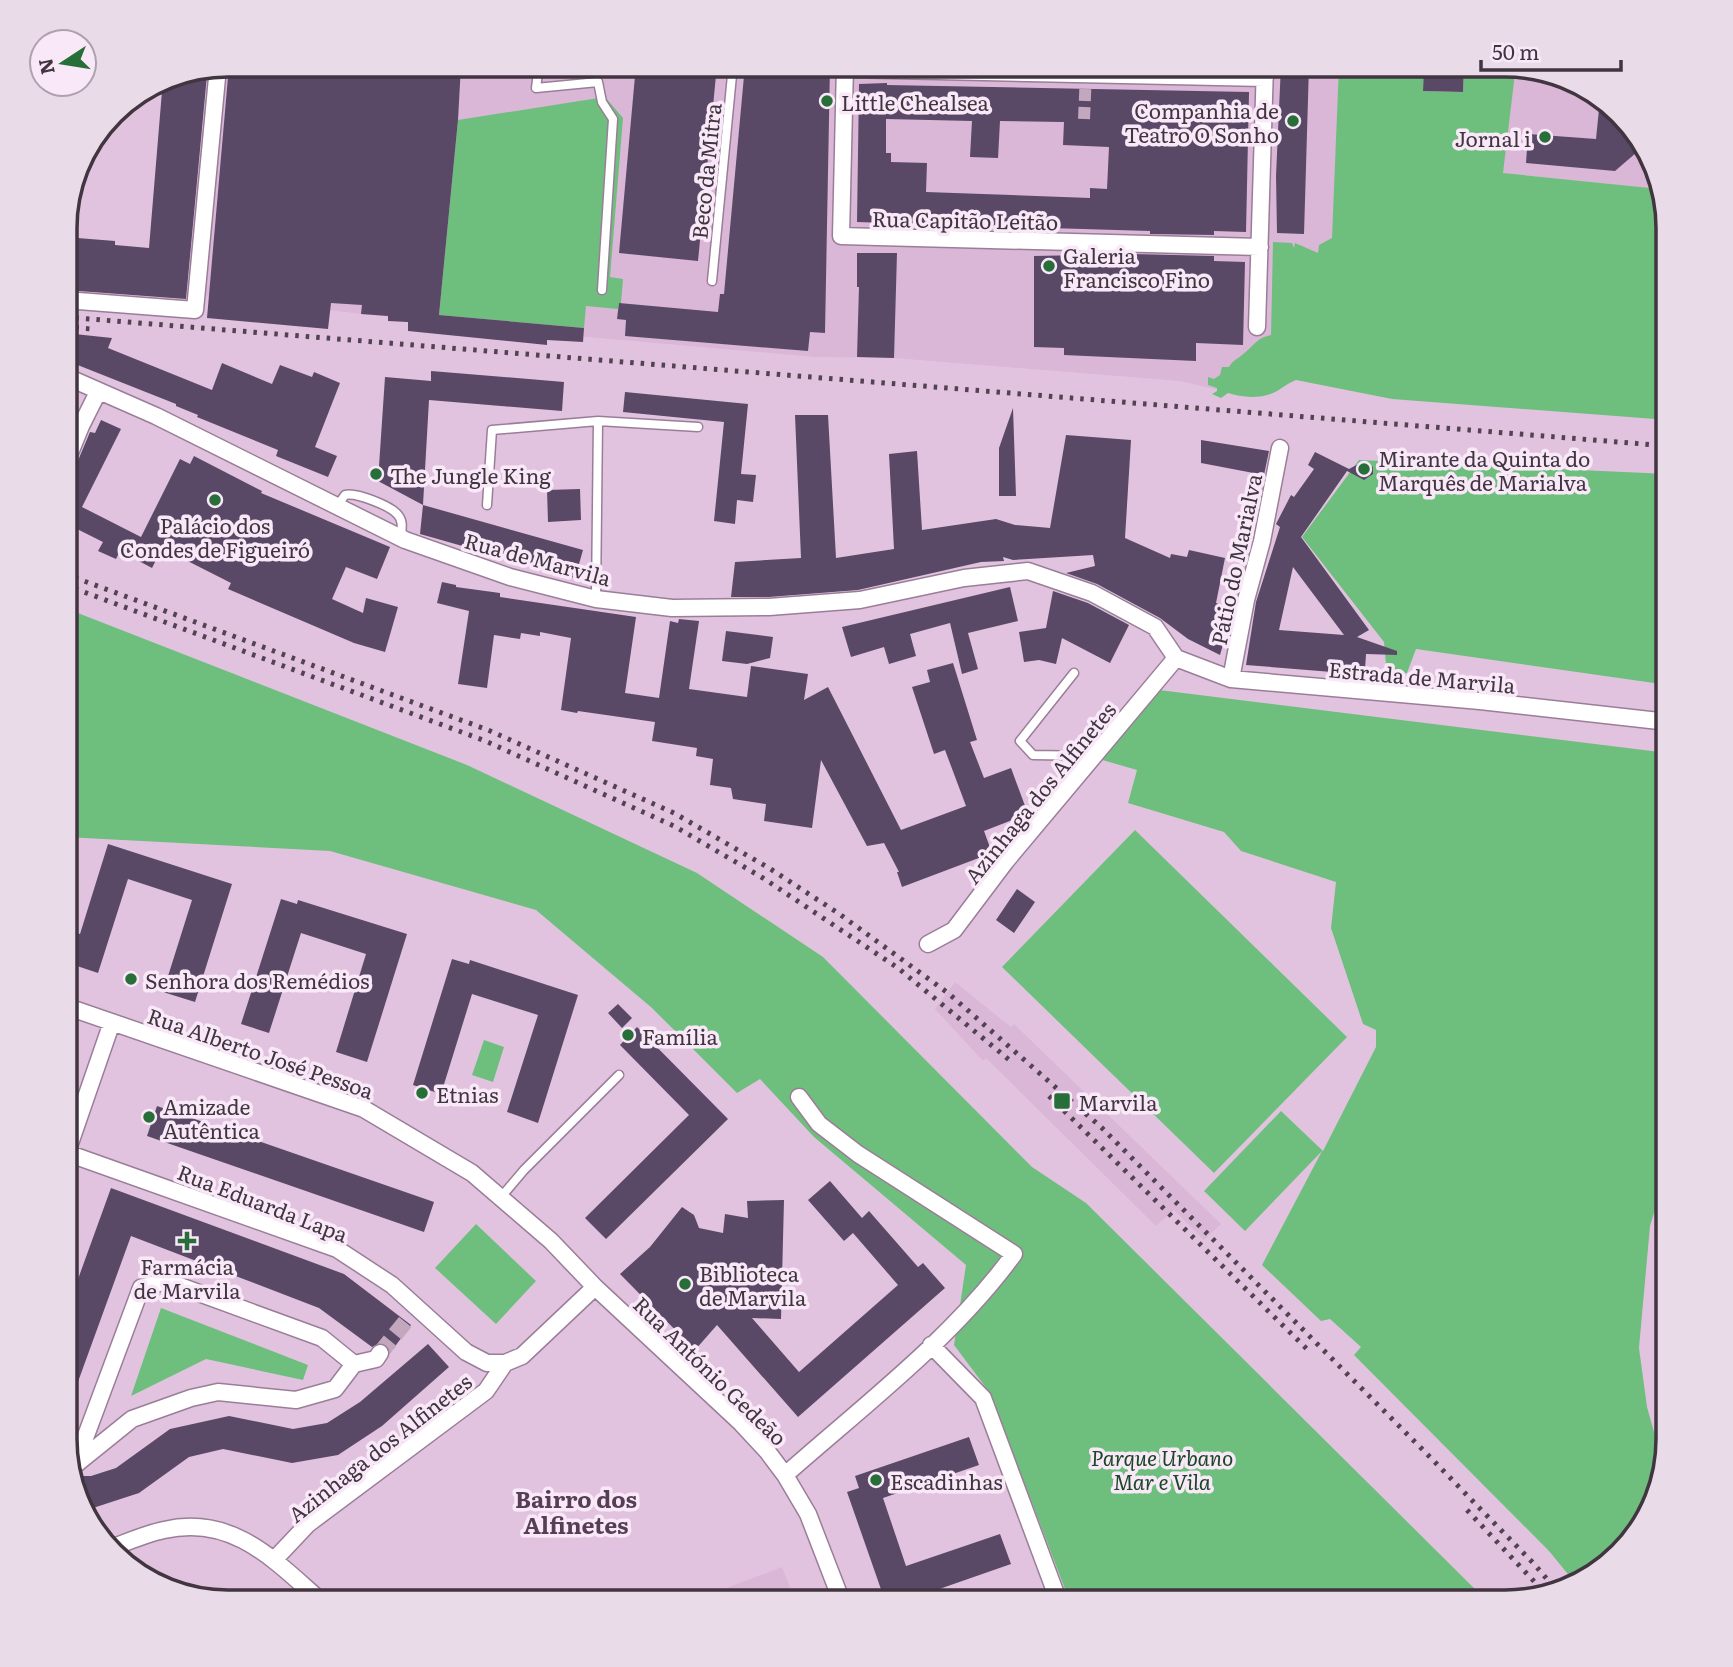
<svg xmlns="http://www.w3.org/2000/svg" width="1733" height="1667" font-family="Literata,serif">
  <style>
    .built { fill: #dab6d7 }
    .green { fill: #6ebf7e }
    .building { fill: #594966; fill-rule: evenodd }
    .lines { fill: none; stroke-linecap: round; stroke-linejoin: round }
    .pedestrian-tunnel { stroke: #c2a7bf; stroke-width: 12; stroke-dasharray: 12 6; stroke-linecap: butt }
    .minor-tunnel { stroke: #c2a7bf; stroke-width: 16; stroke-dasharray: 16 8; stroke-linecap: butt }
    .service-casing { stroke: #9a7e98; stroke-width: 11 }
    .minor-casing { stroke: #9a7e98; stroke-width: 19 }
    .service { stroke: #fff; stroke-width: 8 }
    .minor { stroke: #fff; stroke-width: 16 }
    .rail { stroke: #514350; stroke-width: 5; stroke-dasharray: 3.5 7; stroke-linecap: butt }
    .poi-dot { fill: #286e39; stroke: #f9e9f8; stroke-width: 2.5 }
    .labels { text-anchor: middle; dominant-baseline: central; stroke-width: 7; stroke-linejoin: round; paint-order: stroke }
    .poi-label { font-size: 21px; fill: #413540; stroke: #f9e9f8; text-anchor: start }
    .street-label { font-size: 21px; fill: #413540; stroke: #f9e9f8 }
    .park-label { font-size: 21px; font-style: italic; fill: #1b4725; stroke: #f9e9f8 }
    .neighbourhood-label { font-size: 23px; font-weight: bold; fill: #573e56; stroke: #f9e9f8 }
    .rim { fill: none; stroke: #413540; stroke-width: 3.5 }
  </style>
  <rect width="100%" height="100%" fill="#e2c3df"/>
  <!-- built -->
  <path class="built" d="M 225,65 L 1339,65 L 1333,238 L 1237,394 L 1180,381 L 894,358 L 815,357 L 496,329 L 204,296 Z
    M 1516,65 L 1577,81 L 1627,120 L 1656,166 L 1660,189 L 1502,173 Z
    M 955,982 L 1011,1027 L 1014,1024 L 1221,1224 L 1204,1240 L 1174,1210 L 1156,1226 L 986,1058 L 983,1061 L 935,1009 Z
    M 782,1567 L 796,1602 L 641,1602 L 716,1592 Z"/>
  <!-- green -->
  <path class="green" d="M 1339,65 L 1424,65 L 1423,91 L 1463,92 L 1464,65 L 1516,65 L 1503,173 L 1660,189 L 1668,228 L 1668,420 L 1392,399 L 1296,380 C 1288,383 1284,387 1277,391 C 1263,399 1242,398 1228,393 L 1221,398 L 1212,394 L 1217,391 L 1217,388 L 1208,385 L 1208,377 L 1214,379 L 1220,375 L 1222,367 L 1229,367 C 1233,360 1236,360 1242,355 C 1253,347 1256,338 1271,335 L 1273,242 L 1292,243 L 1294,248 L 1295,243 L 1318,253 L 1319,245 L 1332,238 Z
    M 605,97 L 623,118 L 610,277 L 623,279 L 621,303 L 619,303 L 618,309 L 586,306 L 584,328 L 439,315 L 458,120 Z
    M 1359,460 L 1668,474 L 1668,685 L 1416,649 L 1407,673 L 1387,676 L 1384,642 L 1302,537 Z
    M 65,608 L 467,765 L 697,873 L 823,957 L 1032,1167 L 1086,1203 L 1488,1602 L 1070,1602 L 990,1393 L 954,1345 L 966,1265 L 814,1137 L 760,1079 L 737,1093 L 652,1008 L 536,910 L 330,851 L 65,837 Z
    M 1159,690 L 1668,753 L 1668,1167 L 1650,1226 L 1639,1348 L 1647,1407 L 1663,1464 L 1656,1502 L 1613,1561 L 1576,1584 L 1549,1551 L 1354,1355 L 1361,1347 L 1330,1319 L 1321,1321 L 1262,1265 L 1322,1151 L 1245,1231 L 1204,1191 L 1281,1111 L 1323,1151 L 1376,1047 L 1376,1030 L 1363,1024 L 1331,928 L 1336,882 L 1241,851 L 1224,832 L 1128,803 L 1137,770 L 1099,759 Z
    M 1135,830 L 1347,1037 L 1214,1173 L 1002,967 Z
    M 484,1040 L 504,1047 L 493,1082 L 472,1075 Z
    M 476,1224 L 536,1281 L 496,1324 L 435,1268 Z
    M 161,1308 L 308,1365 L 303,1380 L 206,1359 L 131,1396 Z"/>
  <!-- building -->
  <path class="building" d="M 231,65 L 461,65 L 458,120 L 439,315 L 584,328 L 583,342 L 547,340 L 547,345 L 408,331 L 408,322 L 388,321 L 388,316 L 361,314 L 362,305 L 331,303 L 328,329 L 207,318 L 228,77 L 229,77 Z
    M 636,65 L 717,65 L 698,261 L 619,253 Z
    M 745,65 L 830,65 L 825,333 L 810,332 L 808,351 L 625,336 L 626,320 L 617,319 L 619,303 L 718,312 L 720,294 L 724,294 Z
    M 1281,65 L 1309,65 L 1304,234 L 1277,233 L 1276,176 Z
    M 1424,65 L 1464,65 L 1463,92 L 1423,91 Z
    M 184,73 L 207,75 L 186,299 L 65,290 L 65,237 L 115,241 L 115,245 L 149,248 L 163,79 Z
    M 887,83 L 887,85 L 1249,92 L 1246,232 L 1214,231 L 1214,235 L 1150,234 L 1150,231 L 857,222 L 859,84 ZM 886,119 L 972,121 L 970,157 L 998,158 L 1000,121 L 1064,122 L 1063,145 L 1109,147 L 1107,189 L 1090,188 L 1090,198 L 926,192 L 927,163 L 891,162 L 891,153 L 886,153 Z
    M 1600,99 L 1627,120 L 1644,146 L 1615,171 L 1526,163 L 1528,134 L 1596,139 Z
    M 857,253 L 897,253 L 894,358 L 857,357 L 859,287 L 857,287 Z
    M 1133,254 L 1214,256 L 1214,261 L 1245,262 L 1243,345 L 1196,343 L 1196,361 L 1064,355 L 1064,348 L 1034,347 L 1034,256 Z
    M 65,333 L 112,338 L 108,348 L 212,390 L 222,363 L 272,384 L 280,365 L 312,377 L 314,372 L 340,383 L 315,447 L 337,456 L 328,477 L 276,456 L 278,450 L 197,417 L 198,415 L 176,406 L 176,404 L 65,360 Z
    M 431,371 L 564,382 L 562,411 L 429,400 L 423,505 L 378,481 L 385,377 L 431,381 Z
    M 625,392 L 748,404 L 741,474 L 756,475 L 753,502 L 737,500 L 735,524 L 714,521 L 724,422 L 623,412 Z
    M 1013,408 L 1016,496 L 999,496 L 999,448 Z
    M 795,415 L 828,415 L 836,558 L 894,549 L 889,454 L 917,451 L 922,530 L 996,519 L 1015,525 L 1050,528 L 1066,435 L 1131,440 L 1125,538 L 1170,558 L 1171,554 L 1187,557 L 1189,550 L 1225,558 L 1216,603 L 1233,610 L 1220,655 L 1188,639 L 1160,618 L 1097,584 L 1066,573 L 1095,566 L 1093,555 L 1013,560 L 1003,557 L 1004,561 L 981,562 L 858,590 L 769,597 L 731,597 L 735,562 L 801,558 Z
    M 101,420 L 121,429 L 82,507 L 141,537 L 180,459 L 190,464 L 194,456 L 262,491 L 261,493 L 390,547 L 377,579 L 346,567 L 332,599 L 363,613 L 366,598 L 398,607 L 385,652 L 354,643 L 228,589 L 231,583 L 162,548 L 152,568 L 120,551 L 116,559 L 98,551 L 103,542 L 65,523 L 65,475 L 74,470 L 90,432 L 95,433 Z
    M 1201,440 L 1269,451 L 1264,475 L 1201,463 Z
    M 1315,452 L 1349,469 L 1364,461 L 1373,467 L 1373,474 L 1364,480 L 1347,471 L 1301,537 L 1369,630 L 1357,637 L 1397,651 L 1397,655 L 1366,654 L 1365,670 L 1332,672 L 1246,665 L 1256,602 L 1280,527 L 1276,524 L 1291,495 L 1294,497 L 1314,469 L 1308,465 ZM 1293,567 L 1344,635 L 1279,630 Z
    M 580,489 L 581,520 L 548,522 L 547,490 Z
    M 423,505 L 583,550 L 575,578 L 420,534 Z
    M 442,582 L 456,585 L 456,587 L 500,593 L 500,597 L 636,617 L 625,693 L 659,698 L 670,621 L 678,623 L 679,619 L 699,621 L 689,689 L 747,697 L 751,666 L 808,674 L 804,700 L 828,687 L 901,830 L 966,806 L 945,750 L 934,754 L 912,687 L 930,682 L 927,670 L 953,663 L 977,740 L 970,742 L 984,778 L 1011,768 L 1028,814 L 984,831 L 992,853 L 902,887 L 897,872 L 899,872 L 884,843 L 867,846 L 821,760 L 812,828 L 764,821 L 766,804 L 733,799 L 731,788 L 710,785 L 713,759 L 696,756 L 697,748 L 652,741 L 655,722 L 578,711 L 577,713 L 561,710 L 571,638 L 540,632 L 540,636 L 521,633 L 520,639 L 494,635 L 487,688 L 458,684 L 469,611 L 437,603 Z
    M 1010,587 L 1018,621 L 968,633 L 978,669 L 962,674 L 950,623 L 910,634 L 916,656 L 889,664 L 884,647 L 851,657 L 842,627 Z
    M 1053,591 L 1088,603 L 1129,625 L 1110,663 L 1062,638 L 1056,664 L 1039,660 L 1024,662 L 1019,632 L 1046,628 Z
    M 726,631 L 773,637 L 770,658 L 747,664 L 722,661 Z
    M 108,844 L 232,884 L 195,1002 L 163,992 L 192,900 L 128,879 L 98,973 L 65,962 L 65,929 L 80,934 Z
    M 1017,889 L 1035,902 L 1014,933 L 996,920 Z
    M 281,899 L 297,904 L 298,900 L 407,934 L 367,1062 L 336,1052 L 366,954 L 301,933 L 269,1033 L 241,1024 Z
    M 452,959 L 469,964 L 470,960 L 578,995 L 538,1123 L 507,1112 L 538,1015 L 472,994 L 441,1094 L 413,1085 Z
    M 618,1004 L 632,1018 L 622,1028 L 608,1013 Z
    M 637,1027 L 728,1119 L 606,1239 L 585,1218 L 689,1115 L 620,1045 Z
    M 157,1106 L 434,1202 L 424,1232 L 147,1136 Z
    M 830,1181 L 862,1218 L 869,1211 L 918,1267 L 923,1263 L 945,1288 L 798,1417 L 717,1325 L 695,1350 L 620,1274 L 650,1247 L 682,1207 L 694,1215 L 699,1228 L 723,1233 L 725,1214 L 748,1218 L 747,1201 L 784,1200 L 781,1319 L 752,1318 L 799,1372 L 898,1285 L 853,1233 L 844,1241 L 808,1200 Z
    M 111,1188 L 344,1274 L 411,1325 L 390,1353 L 385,1344 L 380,1343 L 372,1347 L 319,1308 L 131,1236 L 67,1412 L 65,1412 L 65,1315 Z
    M 428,1344 L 449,1367 L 382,1426 L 338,1455 L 292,1463 L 223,1449 L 189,1457 L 139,1493 L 93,1508 L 81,1508 L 77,1501 L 72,1476 L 91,1476 L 116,1468 L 170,1429 L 229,1416 L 293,1429 L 327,1423 L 360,1402 Z
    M 969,1437 L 979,1465 L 883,1498 L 906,1566 L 1000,1534 L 1011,1564 L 902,1602 L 898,1590 L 883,1595 L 847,1492 L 859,1488 L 855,1476 Z"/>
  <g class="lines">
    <!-- pedestrian-tunnel -->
    <path class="pedestrian-tunnel" d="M 1084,119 L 1086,74"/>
    <!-- minor-tunnel -->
    <path class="minor-tunnel" d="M 380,1353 L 406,1321"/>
    <!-- service casing -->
    <g class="service-casing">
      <path id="service" d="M 539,65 L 536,88 L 598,82 L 602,102 L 613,119 L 602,290
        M 712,281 L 733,65
        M 487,505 L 492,430 L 598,421 L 698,427
        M 337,506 L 345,495 C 356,492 391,506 398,515 C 404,522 401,530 401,538
        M 596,599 L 598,421
        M 1074,673 L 1020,741 L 1033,755 L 1094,756
        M 502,1196 L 524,1170 L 619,1075
        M 1668,1245 C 1661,1269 1662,1310 1668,1334"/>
    </g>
    <!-- minor casing -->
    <g class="minor-casing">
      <path id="minor" d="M 845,65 L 841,236 L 1260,247
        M 845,69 L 1265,78
        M 65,300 L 195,310 L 218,67
        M 1257,327 L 1265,65
        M 65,376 L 156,416 L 405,540 L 510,577 L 596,599 L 672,608 L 769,607 L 860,600 L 964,578 L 1028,571 L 1092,593 L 1155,627 L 1176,658
        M 65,465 L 81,426 L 98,392
        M 1176,658 L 1231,679 L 1480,701 L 1668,722
        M 1231,679 L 1246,600 L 1262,541 L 1280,448
        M 928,944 L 954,930 L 1006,861 L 1176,658
        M 65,1006 L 364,1109 L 472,1173 L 551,1241 L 595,1287 L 741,1423 L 767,1451 L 785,1475 L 808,1514 L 842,1602
        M 67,1153 L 337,1249 L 392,1285 L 466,1352 L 487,1363 L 505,1363 L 522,1356 L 595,1287
        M 65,1158 L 112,1022
        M 166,1281 L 322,1338 L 354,1364 L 335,1389 L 296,1400 L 218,1392 L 191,1398 L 132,1419 L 75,1465 L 141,1288 Z
        M 931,1345 L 983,1398 L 1059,1602
        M 354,1364 L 376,1359 L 380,1353
        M 785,1475 C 863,1406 953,1338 1014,1254 L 858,1154 L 819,1124 L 799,1097
        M 109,1549 C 127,1542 145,1534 164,1530 C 233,1514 275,1561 322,1602
        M 274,1560 L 308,1524 L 486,1391 L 505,1363"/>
    </g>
    <!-- service -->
    <use href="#service" class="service"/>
    <!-- minor -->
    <use href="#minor" class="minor"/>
    <!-- rail -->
    <path class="rail" d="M 65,317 L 1668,446
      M 65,327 L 91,329
      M 65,574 L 488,730 L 674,813 L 769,868 L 838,913 L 948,993 L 1102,1128 L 1425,1452 L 1535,1565 L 1558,1592
      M 65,585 L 483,740 L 674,826 L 763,878 L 898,968 L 1013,1063
      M 1049,1096 L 1309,1351
      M 1467,1510 L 1546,1594"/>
  </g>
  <!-- markers -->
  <g class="poi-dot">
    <circle cx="827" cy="101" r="7"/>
    <circle cx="1293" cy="121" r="7"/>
    <circle cx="1545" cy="137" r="7"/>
    <circle cx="1049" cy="266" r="7"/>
    <circle cx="1364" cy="469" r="7"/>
    <circle cx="376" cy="474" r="7"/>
    <circle cx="215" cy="500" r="7"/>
    <circle cx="131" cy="979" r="7"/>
    <circle cx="628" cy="1035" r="7"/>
    <circle cx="422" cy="1093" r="7"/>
    <rect x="1053" y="1092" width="18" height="18" rx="3.5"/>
    <circle cx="149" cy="1117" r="7"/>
    <path d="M183.5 1230.5h7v7h7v7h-7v7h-7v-7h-7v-7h7z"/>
    <circle cx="685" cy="1284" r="7"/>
    <circle cx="876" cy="1480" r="7"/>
  </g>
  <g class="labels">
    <!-- poi labels -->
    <g class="poi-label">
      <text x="841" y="101">Little Chealsea</text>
      <text x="1279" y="109" text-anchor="end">Companhia de<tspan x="1279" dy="24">Teatro O Sonho</tspan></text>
      <text x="1531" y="137" text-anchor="end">Jornal i</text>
      <text x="1063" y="254">Galeria<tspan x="1063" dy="24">Francisco Fino</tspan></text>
      <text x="1378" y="457">Mirante da Quinta do<tspan x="1378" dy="24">Marquês de Marialva</tspan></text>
      <text x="390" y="474">The Jungle King</text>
      <text x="215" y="524" text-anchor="middle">Palácio dos<tspan x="215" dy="24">Condes de Figueiró</tspan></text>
      <text x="145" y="979">Senhora dos Remédios</text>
      <text x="642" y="1035">Família</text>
      <text x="436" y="1093">Etnias</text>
      <text x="1078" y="1101">Marvila</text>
      <text x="163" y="1105">Amizade<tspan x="163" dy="24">Autêntica</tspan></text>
      <text x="187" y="1265" text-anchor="middle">Farmácia<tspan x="187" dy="24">de Marvila</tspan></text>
      <text x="699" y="1272">Biblioteca<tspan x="699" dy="24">de Marvila</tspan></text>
      <text x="890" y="1480">Escadinhas</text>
    </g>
    <!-- street labels -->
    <g class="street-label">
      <text transform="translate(705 171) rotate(-84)">Beco da Mitra</text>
      <text transform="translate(965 219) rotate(1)">Rua Capitão Leitão</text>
      <text transform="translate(538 558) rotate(15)">Rua de Marvila</text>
      <text transform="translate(1235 559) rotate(-78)">Pátio do Marialva</text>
      <text transform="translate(1422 676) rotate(5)">Estrada de Marvila</text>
      <text transform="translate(1039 792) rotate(-51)">Azinhaga dos Alfinetes</text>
      <text transform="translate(261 1052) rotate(19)">Rua Alberto José Pessoa</text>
      <text transform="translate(263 1202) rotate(21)">Rua Eduarda Lapa</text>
      <text transform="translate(711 1370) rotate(44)">Rua António Gedeão</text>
      <text transform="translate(379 1447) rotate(-38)">Azinhaga dos Alfinetes</text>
    </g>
    <!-- park labels -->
    <g class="park-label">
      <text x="1162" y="1456">Parque Urbano<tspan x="1162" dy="24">Mar e Vila</tspan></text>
    </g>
    <!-- neighbourhood labels -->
    <g class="neighbourhood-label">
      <text x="576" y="1498">Bairro dos<tspan x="576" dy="26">Alfinetes</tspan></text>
    </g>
  </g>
  <!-- crop -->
  <path d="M0 0H1733V1667H0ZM228 77H1505A151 151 0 0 1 1656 228V1439A151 151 0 0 1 1505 1590H228A151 151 0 0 1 77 1439V228A151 151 0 0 1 228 77Z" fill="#eadbe9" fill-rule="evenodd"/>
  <path class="rim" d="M228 77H1505A151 151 0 0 1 1656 228V1439A151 151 0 0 1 1505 1590H228A151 151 0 0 1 77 1439V228A151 151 0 0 1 228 77Z"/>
  <!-- north arrow -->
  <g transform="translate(63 63) rotate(258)"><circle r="33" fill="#f9e9f8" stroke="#afa1ae" stroke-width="2"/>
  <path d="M0-5L12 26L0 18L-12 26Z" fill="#286e39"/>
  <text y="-10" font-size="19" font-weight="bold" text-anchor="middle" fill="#413540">N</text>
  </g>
  <!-- scale -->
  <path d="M1481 60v10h140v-10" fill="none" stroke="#413540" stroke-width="3.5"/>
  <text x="1492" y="60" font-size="21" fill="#413540" stroke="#f9e9f8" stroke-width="5" paint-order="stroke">50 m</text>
</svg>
